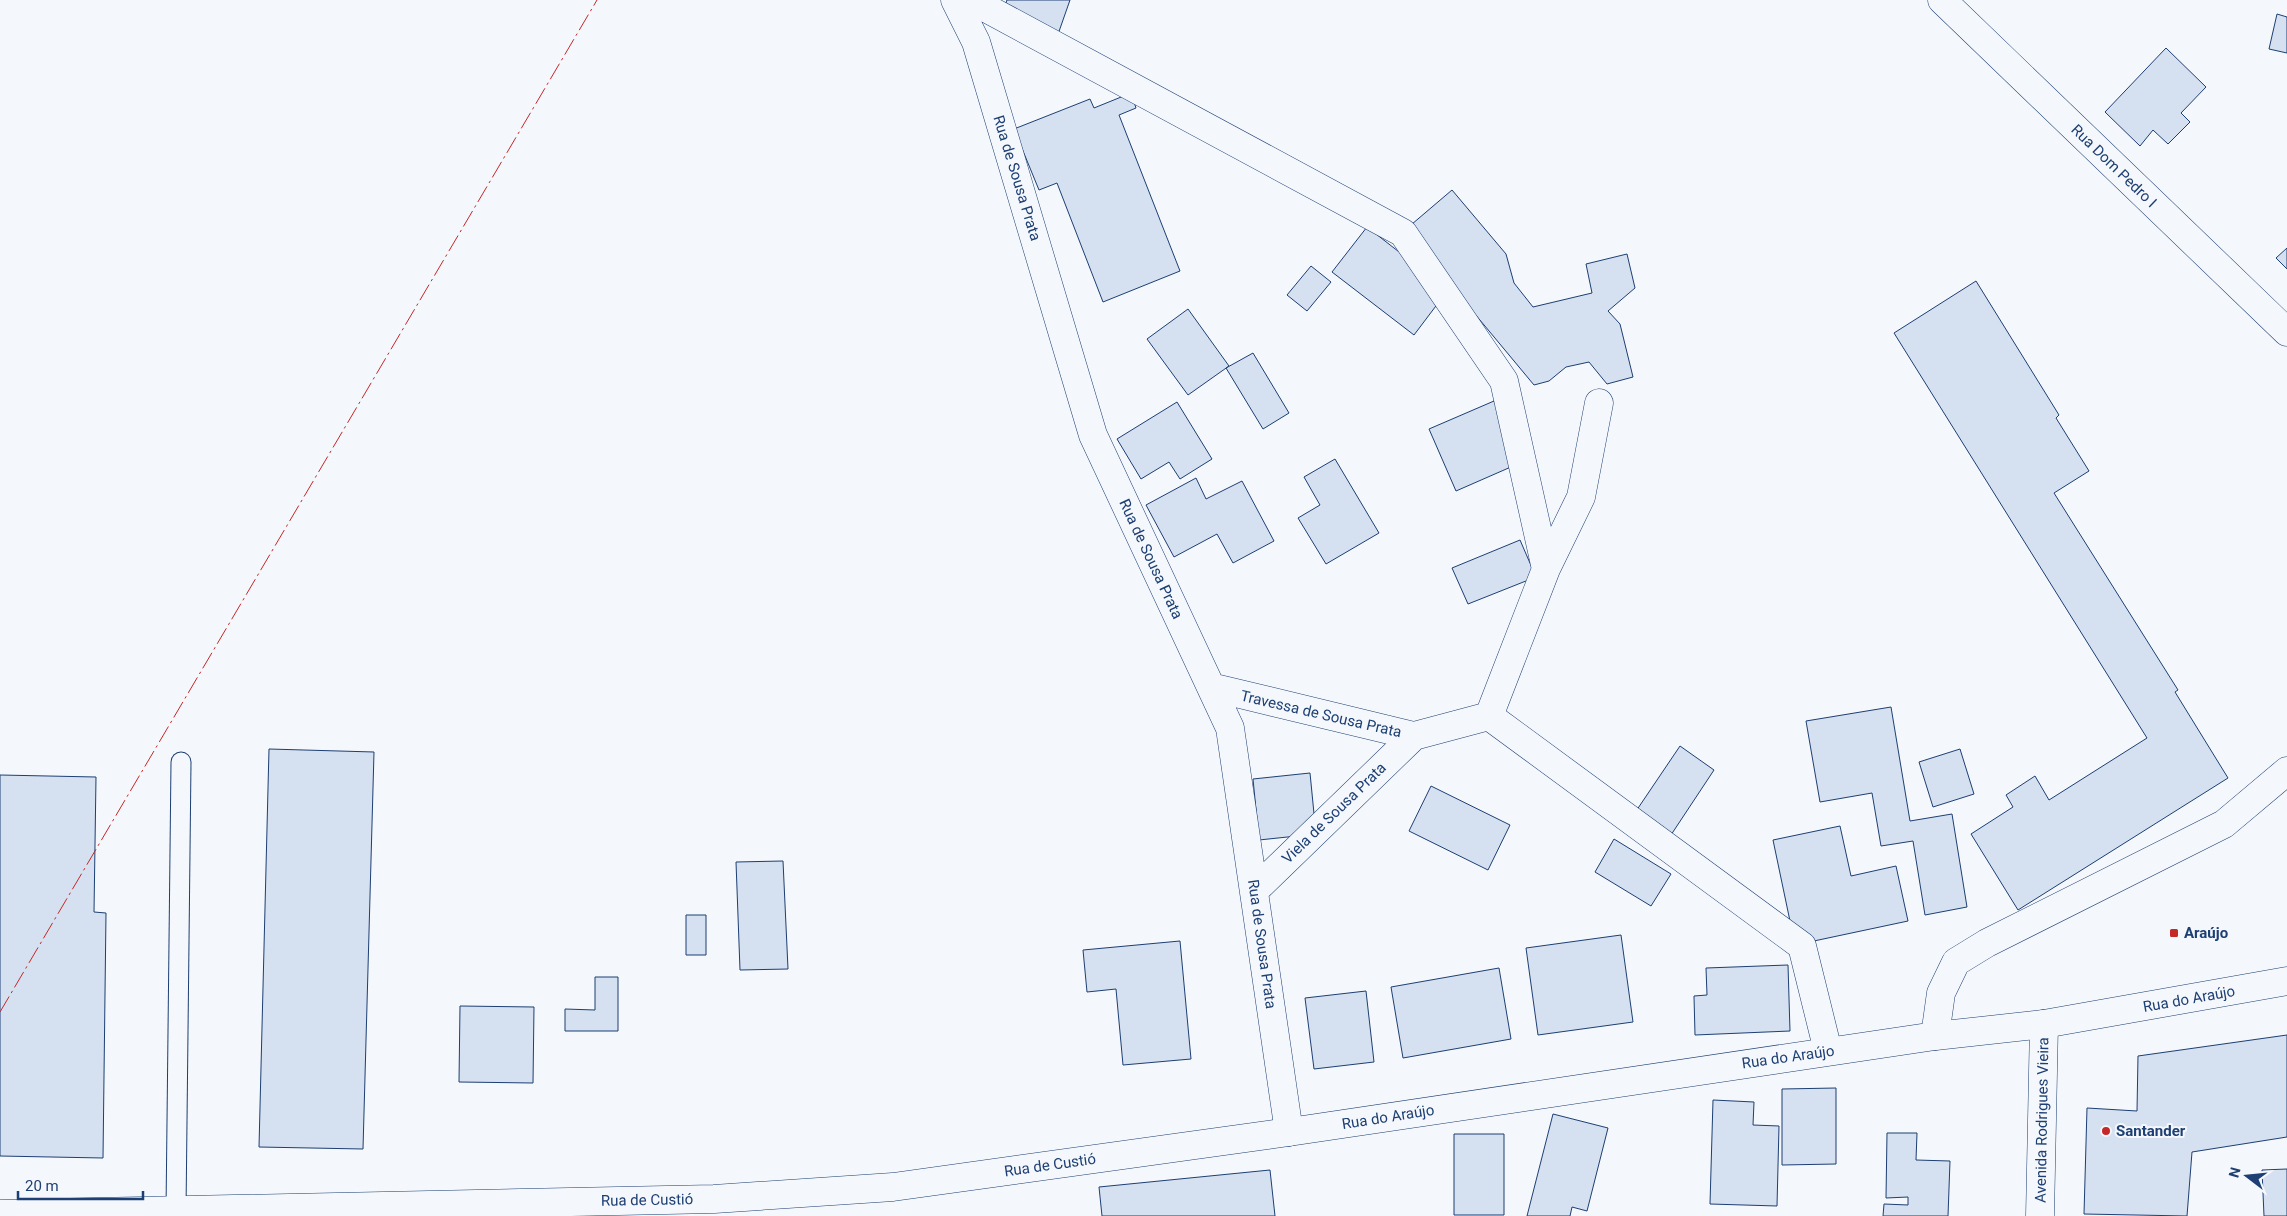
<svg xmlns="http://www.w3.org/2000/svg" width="2287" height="1216" font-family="Roboto,sans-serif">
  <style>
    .building { fill: #d5e0f0; stroke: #1d3f73 }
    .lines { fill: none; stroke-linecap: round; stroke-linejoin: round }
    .lane-casing { stroke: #1d3f73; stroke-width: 21 }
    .street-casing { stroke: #1d3f73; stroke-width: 29 }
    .secondary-casing { stroke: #1d3f73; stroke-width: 29 }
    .lane { stroke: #f4f7fb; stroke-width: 19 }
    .street { stroke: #f4f7fb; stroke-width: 28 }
    .secondary { stroke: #f4f7fb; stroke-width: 28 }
    .power { stroke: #c62828; stroke-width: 1; stroke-dasharray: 18 4 2.5 4; stroke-linecap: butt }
    .poi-dot { fill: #c62828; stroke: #f4f7fb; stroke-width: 2 }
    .labels { text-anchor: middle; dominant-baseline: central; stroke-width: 4; stroke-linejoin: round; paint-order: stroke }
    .street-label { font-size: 15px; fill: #1d3f73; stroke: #f4f7fb }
    .poi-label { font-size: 15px; font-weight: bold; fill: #1d3f73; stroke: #f4f7fb; text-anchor: start }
  </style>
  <rect width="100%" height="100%" fill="#f4f7fb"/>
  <!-- building -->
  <path class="building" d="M 1007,0 L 1070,0 L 1056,40 L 1000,19 Z
    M 2277,14 L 2287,17 L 2287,53 L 2269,49 Z
    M 2166,48 L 2206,87 L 2181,113 L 2190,122 L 2168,144 L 2153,130 L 2140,146 L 2105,112 Z
    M 1131,93 L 1136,108 L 1119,115 L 1180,271 L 1103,302 L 1057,183 L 1039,190 L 1014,129 L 1090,99 L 1094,108 Z
    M 1452,190 L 1506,254 L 1514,283 L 1533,307 L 1592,293 L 1586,264 L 1627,254 L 1635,288 L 1608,311 L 1620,324 L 1633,377 L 1607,384 L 1589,362 L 1566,367 L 1549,381 L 1534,385 L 1405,230 Z
    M 1367,227 L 1448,290 L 1414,335 L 1332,272 Z
    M 2287,248 L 2287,269 L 2276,258 Z
    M 1311,266 L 1331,282 L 1307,311 L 1287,295 Z
    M 1976,281 L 2059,415 L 2056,418 L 2089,471 L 2054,493 L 2178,690 L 2175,692 L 2228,778 L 2018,910 L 1971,834 L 2013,807 L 2006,795 L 2035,776 L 2049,800 L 2147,738 L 1894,333 Z
    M 1188,309 L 1229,366 L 1188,395 L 1147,339 Z
    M 1253,353 L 1289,413 L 1263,429 L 1226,368 Z
    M 1494,401 L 1520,463 L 1456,491 L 1429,429 Z
    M 1177,402 L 1212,459 L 1180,479 L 1169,462 L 1141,479 L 1117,439 Z
    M 1335,459 L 1379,533 L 1326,564 L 1298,518 L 1320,505 L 1304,477 Z
    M 1196,478 L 1206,499 L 1242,481 L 1274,541 L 1233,563 L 1217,534 L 1174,557 L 1146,505 Z
    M 1520,540 L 1536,577 L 1468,604 L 1452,568 Z
    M 1891,707 L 1910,821 L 1952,814 L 1967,907 L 1925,915 L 1913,841 L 1881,846 L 1872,793 L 1820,802 L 1806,721 Z
    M 1680,746 L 1714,770 L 1663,847 L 1628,823 Z
    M 269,749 L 374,752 L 363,1149 L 259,1147 Z
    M 1960,749 L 1974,794 L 1933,807 L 1919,762 Z
    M 1310,773 L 1316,834 L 1259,840 L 1253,779 Z
    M 0,775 L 96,777 L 94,912 L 106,913 L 103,1158 L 0,1156 Z
    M 1431,786 L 1510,825 L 1488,870 L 1409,831 Z
    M 1840,826 L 1851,876 L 1896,866 L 1908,921 L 1795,945 L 1773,840 Z
    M 1614,839 L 1671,874 L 1651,906 L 1595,872 Z
    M 783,861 L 788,969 L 740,970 L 736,862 Z
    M 686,915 L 706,915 L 706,955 L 686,955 Z
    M 1621,935 L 1633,1022 L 1538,1035 L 1526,948 Z
    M 1180,941 L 1191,1059 L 1123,1065 L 1116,989 L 1087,992 L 1083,950 Z
    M 1788,965 L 1790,1031 L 1695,1035 L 1694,996 L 1707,995 L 1706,968 Z
    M 1499,968 L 1511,1039 L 1403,1058 L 1391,987 Z
    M 595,977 L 618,977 L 618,1031 L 565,1031 L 565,1009 L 595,1010 Z
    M 1366,991 L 1374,1062 L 1314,1069 L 1305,998 Z
    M 460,1006 L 534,1007 L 533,1083 L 459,1082 Z
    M 2287,1035 L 2287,1137 L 2192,1152 L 2187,1216 L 2084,1214 L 2087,1108 L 2137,1111 L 2138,1056 Z
    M 1836,1088 L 1836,1164 L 1782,1165 L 1782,1089 Z
    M 1713,1100 L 1754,1102 L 1753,1125 L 1779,1126 L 1777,1206 L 1710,1204 Z
    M 1553,1114 L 1608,1128 L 1587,1211 L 1572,1207 L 1570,1216 L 1527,1216 Z
    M 1887,1133 L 1917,1133 L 1916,1160 L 1950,1161 L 1948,1216 L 1883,1216 L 1884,1204 L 1908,1205 L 1908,1197 L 1886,1198 Z
    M 1454,1134 L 1504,1134 L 1504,1215 L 1454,1215 Z
    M 2287,1169 L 2287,1216 L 2264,1216 L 2262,1170 Z
    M 1270,1170 L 1275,1216 L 1102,1216 L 1099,1187 Z"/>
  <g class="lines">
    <!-- lane casing -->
    <g class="lane-casing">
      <path id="lane" d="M 176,1212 L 181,762"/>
    </g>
    <!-- street casing -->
    <g class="street-casing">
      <path id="street" d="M 955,0 L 976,42 L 1093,435 L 1230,728 L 1289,1132
        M 971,0 L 1403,233 L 1504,381 L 1546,569 L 1489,716 L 1802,946 L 1828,1051
        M 1942,0 L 2287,332
        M 1546,569 L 1581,497 L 1599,403
        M 1211,687 L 1414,736 L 1489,716
        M 1254,891 L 1414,736
        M 1935,1036 L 1941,993 L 1956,962 L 1987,943 L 2224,824 L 2287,771
        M 2040,1216 L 2044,1024"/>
    </g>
    <!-- secondary casing -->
    <g class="secondary-casing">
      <path id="secondary" d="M 0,1214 L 714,1199 L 893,1187 L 1289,1132 L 1935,1036 L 2044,1024 L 2287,981"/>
    </g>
    <!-- lane -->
    <use href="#lane" class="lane"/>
    <!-- street -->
    <use href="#street" class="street"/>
    <!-- secondary -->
    <use href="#secondary" class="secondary"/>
    <!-- power -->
    <path class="power" d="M 0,1012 L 597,0"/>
  </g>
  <!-- markers -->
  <g class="poi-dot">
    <rect x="2169" y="928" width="10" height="10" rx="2.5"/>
    <circle cx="2106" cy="1131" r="5"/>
  </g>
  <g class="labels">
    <!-- street labels -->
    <g class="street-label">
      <text transform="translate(2114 166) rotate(44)">Rua Dom Pedro I</text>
      <text transform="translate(1017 178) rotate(73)">Rua de Sousa Prata</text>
      <text transform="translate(1151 559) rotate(65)">Rua de Sousa Prata</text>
      <text transform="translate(1321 714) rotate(13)">Travessa de Sousa Prata</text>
      <text transform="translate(1334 813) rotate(-44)">Viela de Sousa Prata</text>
      <text transform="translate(1262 944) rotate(82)">Rua de Sousa Prata</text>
      <text transform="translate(2189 999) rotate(-10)">Rua do Araújo</text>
      <text transform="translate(1788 1057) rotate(-8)">Rua do Araújo</text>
      <text transform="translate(1388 1117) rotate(-9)">Rua do Araújo</text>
      <text transform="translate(2042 1120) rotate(-89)">Avenida Rodrigues Vieira</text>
      <text transform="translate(1050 1165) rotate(-8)">Rua de Custió</text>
      <text transform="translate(647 1200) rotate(-1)">Rua de Custió</text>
    </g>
    <!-- poi labels -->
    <g class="poi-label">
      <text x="2184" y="933">Araújo</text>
      <text x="2116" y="1131">Santander</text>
    </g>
  </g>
  <!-- north arrow -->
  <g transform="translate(2247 1176) rotate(286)" stroke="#f4f7fb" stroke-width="4" paint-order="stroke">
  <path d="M0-4L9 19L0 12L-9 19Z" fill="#1d3f73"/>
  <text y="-8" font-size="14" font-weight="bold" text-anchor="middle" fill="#1d3f73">N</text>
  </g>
  <!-- scale -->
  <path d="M18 1191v8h125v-8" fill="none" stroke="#1d3f73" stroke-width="2.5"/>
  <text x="25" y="1191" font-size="15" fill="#1d3f73" stroke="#f4f7fb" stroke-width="4" paint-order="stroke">20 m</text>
</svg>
